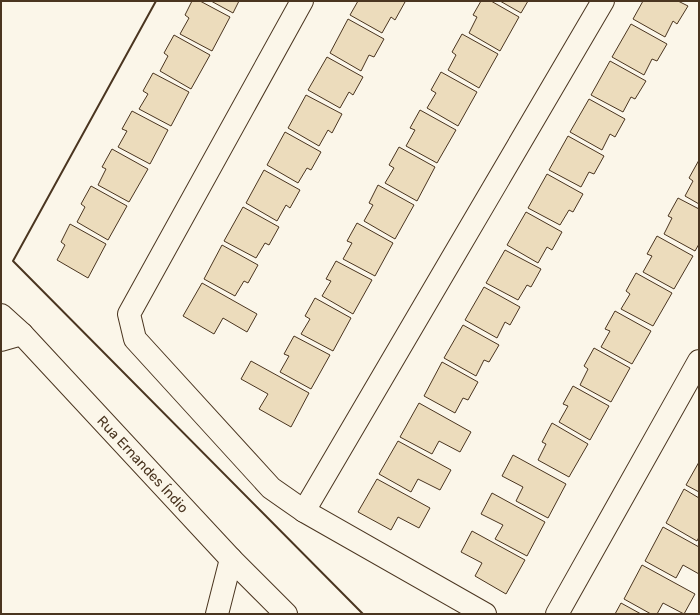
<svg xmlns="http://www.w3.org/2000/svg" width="700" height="615" font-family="Rubik,sans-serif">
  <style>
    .building { fill: #ecdcbc; stroke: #4a3520 }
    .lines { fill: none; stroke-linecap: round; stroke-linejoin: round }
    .minor-casing { stroke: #4a3520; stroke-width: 24 }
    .minor { stroke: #fbf6e9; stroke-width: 22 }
    .wall { stroke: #4a3520; stroke-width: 2 }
    .labels { text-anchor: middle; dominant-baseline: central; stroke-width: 3; stroke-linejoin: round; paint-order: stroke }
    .street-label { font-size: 14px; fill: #4a3520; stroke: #fbf6e9 }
  </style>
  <rect width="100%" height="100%" fill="#fbf6e9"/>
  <!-- building -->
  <path class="building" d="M 192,1 L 200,1 L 230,17 L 212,51 L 180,34 L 189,18 L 185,15 Z
    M 211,1 L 239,1 L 233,13 Z
    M 358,1 L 403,1 L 405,2 L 395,20 L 391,17 L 382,33 L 350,15 Z
    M 481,1 L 491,1 L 519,17 L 500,51 L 469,33 L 477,17 L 473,15 Z
    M 500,1 L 528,1 L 521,13 Z
    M 643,1 L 678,1 L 688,6 L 677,24 L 673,21 L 665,37 L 633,19 Z
    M 348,19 L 384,39 L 374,57 L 369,55 L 361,71 L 330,53 Z
    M 631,24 L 667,44 L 657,61 L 652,59 L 644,75 L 612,57 Z
    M 462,34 L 498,54 L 479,88 L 448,70 L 456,55 L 452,52 Z
    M 174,35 L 210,55 L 191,89 L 160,71 L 168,56 L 164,53 Z
    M 327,57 L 363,77 L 353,95 L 349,92 L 340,108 L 308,90 Z
    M 610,61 L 646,81 L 635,99 L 631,97 L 623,112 L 591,95 Z
    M 441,72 L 477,92 L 458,126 L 427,108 L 436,93 L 431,90 Z
    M 153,73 L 189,92 L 171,126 L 139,109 L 148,94 L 143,91 Z
    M 306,95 L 342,114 L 332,133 L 328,130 L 319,146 L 288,128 Z
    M 589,99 L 625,119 L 615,137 L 610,134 L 602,150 L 570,132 Z
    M 420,110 L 456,130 L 437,163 L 406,146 L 415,130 L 410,128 Z
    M 132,111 L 168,130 L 150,164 L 118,147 L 127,131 L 122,129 Z
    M 285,132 L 321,152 L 311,170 L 307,168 L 298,183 L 267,165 Z
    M 568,136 L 604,156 L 594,174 L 589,172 L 581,187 L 549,170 Z
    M 399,147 L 435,167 L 417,201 L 385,183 L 394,168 L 389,165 Z
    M 112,149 L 148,169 L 129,202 L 98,185 L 106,169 L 102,167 Z
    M 699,160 L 699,204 L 685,196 L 693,181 L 689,178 Z
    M 264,170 L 300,190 L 290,208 L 286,205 L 277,221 L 246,203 Z
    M 547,174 L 583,194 L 573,212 L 569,210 L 560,225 L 528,208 Z
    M 378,185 L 414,205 L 395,239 L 364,221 L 373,205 L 369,203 Z
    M 91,186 L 127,206 L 108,240 L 77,222 L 85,207 L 81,204 Z
    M 678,198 L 699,209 L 699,244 L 695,251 L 664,234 L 672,218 L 668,216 Z
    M 243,207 L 279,227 L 269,245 L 265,243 L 256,258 L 224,241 Z
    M 526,212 L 562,232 L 552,250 L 547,247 L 538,263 L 507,245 Z
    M 357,223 L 393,243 L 375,276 L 343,259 L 352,243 L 347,241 Z
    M 70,224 L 106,244 L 88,278 L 57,260 L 65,245 L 61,242 Z
    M 657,236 L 693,256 L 674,289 L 643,272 L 652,256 L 647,254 Z
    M 222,245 L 258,265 L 248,283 L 244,281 L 235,296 L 204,279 Z
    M 505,250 L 541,269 L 531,287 L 527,285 L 518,300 L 486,283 Z
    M 336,261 L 372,280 L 353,314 L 322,296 L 331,281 L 326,279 Z
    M 636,273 L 672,293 L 653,326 L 621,309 L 630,294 L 626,291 Z
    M 202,283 L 257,314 L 247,332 L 223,318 L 214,334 L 183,316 Z
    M 484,287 L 520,307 L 510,325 L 505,322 L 497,338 L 465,320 Z
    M 315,298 L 351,318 L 333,351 L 301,334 L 310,319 L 305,316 Z
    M 615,311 L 651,331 L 632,364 L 601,347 L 610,331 L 605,329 Z
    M 463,325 L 499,345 L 489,362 L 484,360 L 476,376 L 444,358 Z
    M 294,336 L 330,355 L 311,389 L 280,372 L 289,356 L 284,354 Z
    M 594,348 L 630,368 L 611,402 L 580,385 L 588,369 L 584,366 Z
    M 251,361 L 309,393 L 291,427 L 259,409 L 268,394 L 241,379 Z
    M 442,362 L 478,382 L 468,400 L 463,398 L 455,413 L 424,396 Z
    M 573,386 L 609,406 L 590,440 L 559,422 L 568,406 L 563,404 Z
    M 419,403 L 471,432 L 460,452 L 439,441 L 432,454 L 400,437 Z
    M 552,423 L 588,444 L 569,477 L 538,460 L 546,444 L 542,442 Z
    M 398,441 L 451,470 L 440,490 L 418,479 L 411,492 L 379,474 Z
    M 513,455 L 566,484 L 548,518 L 516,501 L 523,487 L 502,476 Z
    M 699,462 L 699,492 L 686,485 Z
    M 377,479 L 430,508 L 419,528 L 398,517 L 391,530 L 358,512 Z
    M 684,489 L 699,498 L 699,537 L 697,541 L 666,523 Z
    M 492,493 L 545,522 L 527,556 L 495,539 L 503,525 L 481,514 Z
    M 663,527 L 699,547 L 699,574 L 683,565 L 676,578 L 645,561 Z
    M 472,531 L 525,560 L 506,594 L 475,576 L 482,563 L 461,552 Z
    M 642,565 L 695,594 L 684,614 L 663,603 L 657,614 L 651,614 L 624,599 Z
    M 621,603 L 641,614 L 615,614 Z"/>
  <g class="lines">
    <!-- minor casing -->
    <g class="minor-casing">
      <g id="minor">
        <path d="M 302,1 L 129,314 L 135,339 L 271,488 L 304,511 L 485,614"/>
        <path id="s1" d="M 1,315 L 22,334 L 231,559 L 286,614"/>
        <path d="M 1,340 L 22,334"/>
        <path d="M 304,511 L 603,1"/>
        <path d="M 217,614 L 231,559"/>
        <path d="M 557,614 L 699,361"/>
      </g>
    </g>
    <!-- minor -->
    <use href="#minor" class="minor"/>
    <!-- wall -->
    <path class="wall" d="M 156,1 L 13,261 L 363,614"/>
  </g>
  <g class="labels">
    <!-- street labels -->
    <g class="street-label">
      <text stroke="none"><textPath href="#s1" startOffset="206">Rua Ernandes Índio</textPath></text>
    </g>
  </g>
  <!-- border -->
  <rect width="700" height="615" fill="none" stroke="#4a3520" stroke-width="4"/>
</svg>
